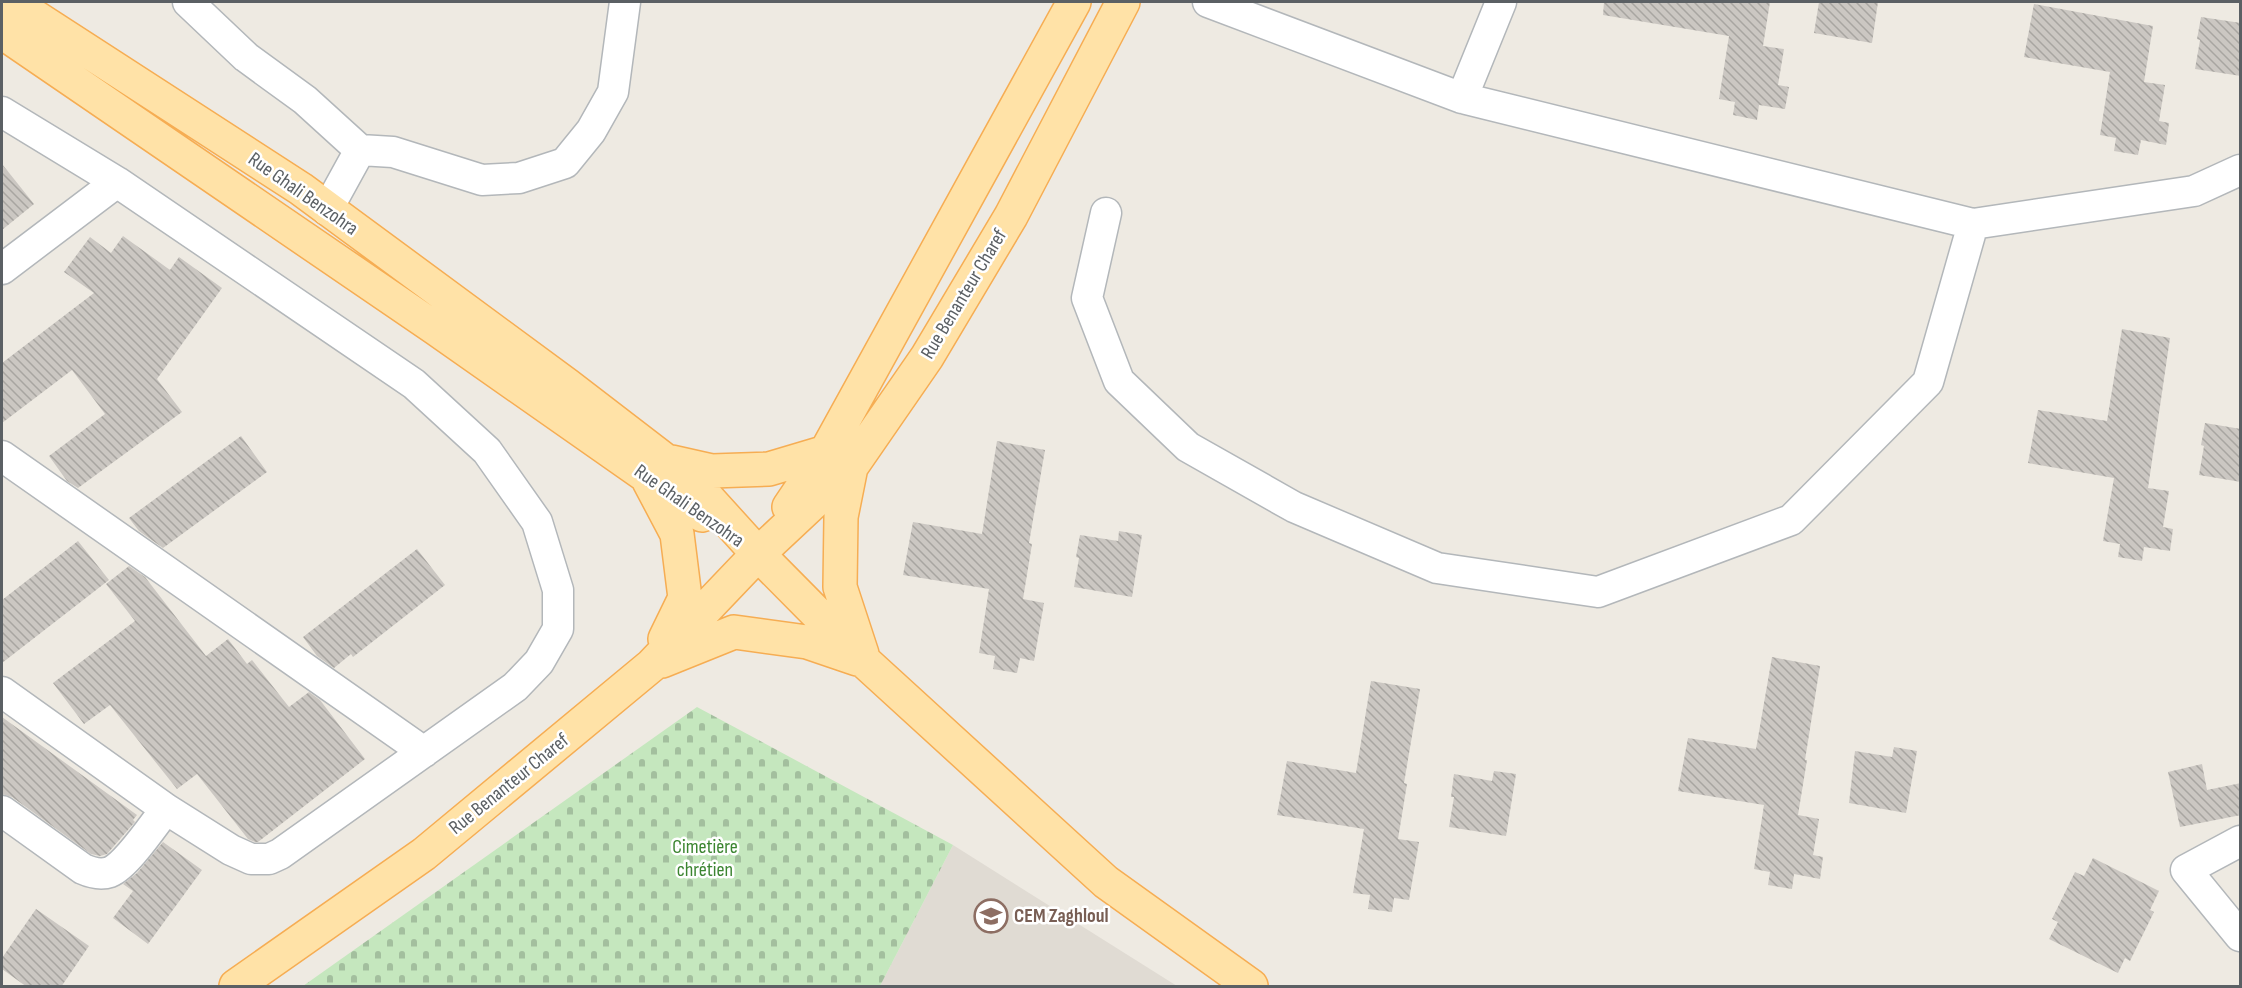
<svg xmlns="http://www.w3.org/2000/svg" width="2242" height="988" font-family="'Sofia Sans Condensed',sans-serif">
  <style>
    .education { fill: #e0dbd3 }
    .cemetery { fill: url(#cemetery-stones) }
    .building { fill: url(#building-back-hatch) }
    .lines { fill: none; stroke-linecap: round; stroke-linejoin: round }
    .minor-casing { stroke: #b3b7ba; stroke-width: 33 }
    .major-casing { stroke: #f6ad53; stroke-width: 36 }
    .minor { stroke: #fff; stroke-width: 30 }
    .major { stroke: #ffe2a7; stroke-width: 33 }
    .labels { text-anchor: middle; dominant-baseline: central; stroke-width: 5; stroke-linejoin: round; paint-order: stroke }
    .street-label { font-size: 20px; fill: #5b6064; stroke: #fff }
    .park-label { font-size: 20px; fill: #3c8531; stroke: #fff }
    .education-label { font-size: 20px; font-weight: bold; fill: #785e54; stroke: #fff; text-anchor: start }
  </style>
  <defs>
    <pattern id="cemetery-stones" width="16" height="16" patternUnits="userSpaceOnUse" patternTransform="scale(1.5)"><rect width="16" height="16" fill="#c5e7be"/><path d="M2 7V4a2 2 0 0 1 4 0v3zM10 15v-3a2 2 0 0 1 4 0v3z" fill="#a3bf9e"/></pattern>
    <pattern id="building-back-hatch" width="6" height="6" patternUnits="userSpaceOnUse" patternTransform="scale(1.5)"><rect width="6" height="6" fill="#cbc7c2"/><path d="M-1 5l2 2M0 0l6 6M5-1l2 2" fill="none" stroke="#a8a5a1"/></pattern>
  </defs>
  <rect width="100%" height="100%" fill="#eeeae2"/>
  <!-- education -->
  <path class="education" d="M 953,845 L 1177,986 L 880,986 Z"/>
  <!-- cemetery -->
  <path class="cemetery" d="M 697,707 L 953,845 L 880,986 L 303,986 Z"/>
  <!-- building -->
  <path class="building" d="M 1604,2 L 1770,2 L 1763,46 L 1784,49 L 1778,85 L 1789,87 L 1785,109 L 1759,105 L 1757,120 L 1733,115 L 1735,102 L 1719,99 L 1729,36 L 1603,15 Z
    M 1819,2 L 1878,2 L 1872,43 L 1814,33 Z
    M 2034,4 L 2153,26 L 2144,82 L 2165,85 L 2159,121 L 2169,123 L 2166,145 L 2141,140 L 2138,155 L 2114,151 L 2116,138 L 2100,135 L 2110,72 L 2024,57 Z
    M 2201,17 L 2241,23 L 2241,76 L 2195,69 L 2200,40 L 2197,39 Z
    M 2,164 L 34,204 L 2,230 Z
    M 123,236 L 170,270 L 179,257 L 222,288 L 157,379 L 182,412 L 78,488 L 67,481 L 49,456 L 105,414 L 72,370 L 2,423 L 2,363 L 94,293 L 64,272 L 90,237 L 111,253 Z
    M 2122,329 L 2170,338 L 2148,488 L 2169,491 L 2163,527 L 2173,529 L 2170,551 L 2144,547 L 2142,561 L 2118,557 L 2120,544 L 2103,541 L 2114,478 L 2028,463 L 2038,410 L 2107,421 Z
    M 2205,423 L 2241,429 L 2241,482 L 2199,475 L 2204,446 L 2201,445 Z
    M 241,436 L 267,472 L 163,548 L 139,531 L 129,518 Z
    M 997,441 L 1045,450 L 1029,543 L 1032,544 L 1023,599 L 1044,603 L 1034,661 L 1020,658 L 1017,673 L 993,669 L 995,656 L 979,653 L 989,589 L 903,575 L 913,522 L 982,534 Z
    M 1119,531 L 1142,535 L 1132,597 L 1074,587 L 1079,558 L 1076,557 L 1080,535 L 1118,541 Z
    M 78,541 L 109,580 L 2,663 L 2,600 Z
    M 417,549 L 445,585 L 353,657 L 351,654 L 334,668 L 317,656 L 303,637 Z
    M 129,566 L 145,577 L 206,656 L 228,639 L 247,664 L 252,660 L 289,707 L 309,692 L 320,700 L 365,759 L 258,842 L 255,842 L 248,839 L 197,774 L 177,789 L 110,705 L 84,724 L 53,683 L 135,621 L 106,584 Z
    M 1772,657 L 1820,666 L 1805,760 L 1807,760 L 1798,815 L 1819,819 L 1813,855 L 1823,857 L 1820,879 L 1794,874 L 1792,889 L 1768,885 L 1770,872 L 1754,869 L 1764,805 L 1678,791 L 1688,738 L 1756,749 Z
    M 1371,681 L 1420,689 L 1404,783 L 1407,784 L 1398,839 L 1419,842 L 1409,900 L 1394,898 L 1392,912 L 1368,909 L 1370,895 L 1353,893 L 1364,829 L 1277,815 L 1287,761 L 1356,773 Z
    M 2,717 L 137,815 L 133,820 L 135,822 L 134,823 L 107,854 L 100,856 L 91,854 L 12,797 L 2,794 Z
    M 1894,747 L 1917,751 L 1906,813 L 1849,803 L 1855,751 L 1892,757 Z
    M 2202,764 L 2207,790 L 2241,783 L 2241,815 L 2180,827 L 2168,772 Z
    M 1494,771 L 1516,774 L 1506,836 L 1449,827 L 1454,797 L 1451,797 L 1454,774 L 1492,781 Z
    M 163,842 L 202,870 L 148,944 L 113,918 L 133,891 L 123,884 L 137,873 Z
    M 2093,858 L 2159,891 L 2150,910 L 2154,912 L 2130,961 L 2125,958 L 2118,973 L 2049,939 L 2058,922 L 2052,919 L 2075,872 L 2084,876 Z
    M 36,909 L 89,946 L 61,987 L 27,987 L 2,969 L 2,958 Z"/>
  <g class="lines">
    <!-- minor casing -->
    <g class="minor-casing">
      <path id="minor" d="M 188,2 L 246,57 L 305,100 L 360,150 L 327,210
        M 1208,2 L 1462,98 L 1973,224 L 2194,191 L 2240,170
        M 1462,98 L 1501,2
        M 2,112 L 117,182 L 414,384 L 487,451 L 537,522 L 558,590 L 558,629 L 539,662 L 515,687 L 280,854 L 269,859 L 251,859 L 231,850 L 166,809 L 2,692
        M 360,150 L 393,152 L 482,180 L 519,178 L 565,163 L 591,131 L 613,92 L 625,2
        M 1106,213 L 1087,298 L 1119,381 L 1188,447 L 1294,507 L 1437,568 L 1598,592 L 1791,520 L 1928,382 L 1973,224
        M 2,269 L 117,182
        M 2,456 L 424,752
        M 2,811 L 83,869 C 92,873 101,875 110,872 C 127,865 154,824 166,809
        M 2240,841 L 2186,870 L 2240,936"/>
    </g>
    <!-- major casing -->
    <g class="major-casing">
      <path id="major" d="M 12,2 L 301,189 L 567,385 L 692,481 L 758,554 L 864,661 L 1106,882 L 1251,986
        M 2,32 L 435,328 L 702,515
        M 672,462 L 712,471 L 769,469 L 826,452
        M 851,467 L 841,517 L 840,587 L 862,654
        M 649,481 L 677,534 L 685,598 L 665,639
        M 789,507 L 826,452 L 1074,2
        M 662,661 L 734,632 L 807,642 L 857,659
        M 236,986 L 424,854 L 652,665 L 758,554 L 851,467 L 927,357 L 1011,216 L 1123,2"/>
    </g>
    <!-- minor -->
    <use href="#minor" class="minor"/>
    <!-- major -->
    <use href="#major" class="major"/>
  </g>
  <!-- icons -->
  <defs>
    <g id="school-ring" transform="scale(1.725)"><circle r="9.5" fill="#fff" stroke="#8d6e63" stroke-width="1.5"/><path d="M0-5L7-2L0 1L-7-2ZM-4 1L0 2.5L4 1V4Q0 6-4 4Z" fill="#8d6e63"/></g>
  </defs>
  <g fill-rule="evenodd">
    <use href="#school-ring" x="991" y="916"/>
  </g>
  <g class="labels">
    <!-- street labels -->
    <g class="street-label">
      <text transform="translate(303 194) rotate(35)">Rue Ghali Benzohra</text>
      <text transform="translate(964 294) rotate(-59)">Rue Benanteur Charef</text>
      <text transform="translate(689 506) rotate(35)">Rue Ghali Benzohra</text>
      <text transform="translate(509 784) rotate(-39)">Rue Benanteur Charef</text>
    </g>
    <!-- park labels -->
    <g class="park-label">
      <text x="705" y="847">Cimetière<tspan x="705" dy="23">chrétien</tspan></text>
    </g>
    <!-- education labels -->
    <g class="education-label">
      <text x="1014" y="916">CEM Zaghloul</text>
    </g>
  </g>
  <!-- border -->
  <rect width="2242" height="988" fill="none" stroke="#5b6064" stroke-width="6"/>
</svg>
